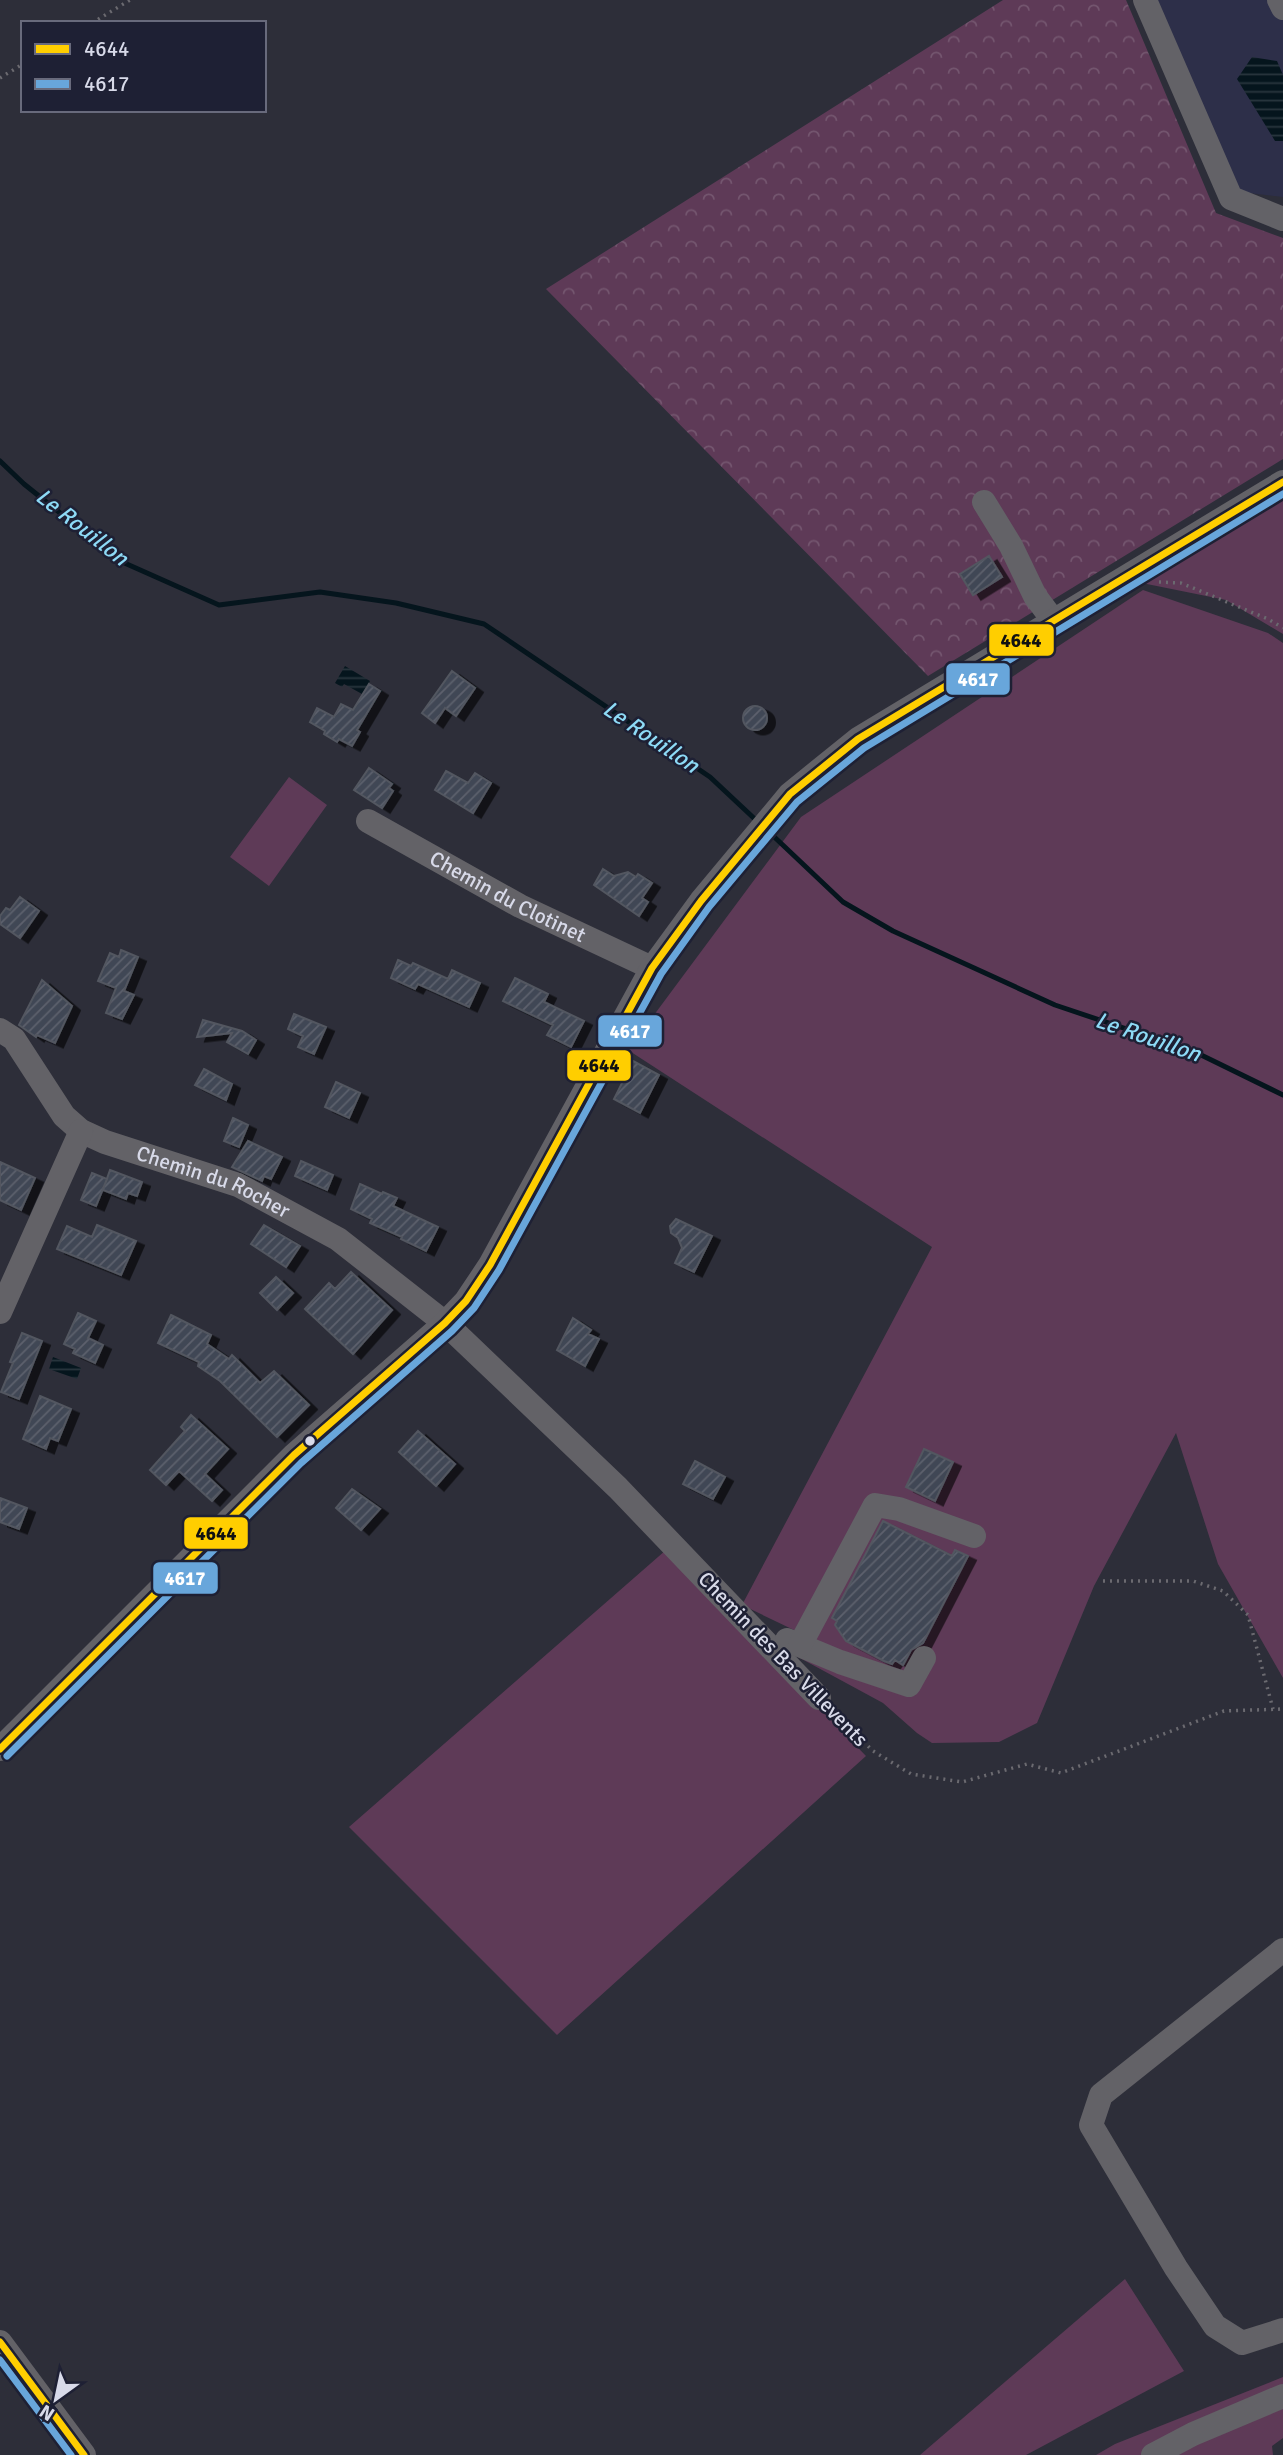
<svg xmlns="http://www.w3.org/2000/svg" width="1283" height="2455" font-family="Signika,sans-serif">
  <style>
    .built { fill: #2d2f49 }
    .green { fill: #5e3a57 }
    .forest { fill: url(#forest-crowns) }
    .water { fill: url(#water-rules) }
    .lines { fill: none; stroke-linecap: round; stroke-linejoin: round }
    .stream { stroke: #05151d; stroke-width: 5 }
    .building { fill: url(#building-hatch); stroke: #525760; stroke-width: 2; filter: url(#shadow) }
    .path { stroke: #6b6a70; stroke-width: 3.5; stroke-dasharray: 2 5; stroke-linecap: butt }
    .minor { stroke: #636267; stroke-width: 24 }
    .bus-1-casing { stroke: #1e2034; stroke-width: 12 }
    .bus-2-casing { stroke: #1e2034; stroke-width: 12 }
    .bus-1 { stroke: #ffce00; stroke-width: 7 }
    .bus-2 { stroke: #68a6db; stroke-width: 7 }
    .bus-dot { fill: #d8dae9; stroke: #1e2034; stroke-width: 2.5 }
    .labels { text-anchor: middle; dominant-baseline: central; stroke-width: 5; stroke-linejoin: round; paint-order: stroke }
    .street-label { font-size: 21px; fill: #d8dae9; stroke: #1e2034 }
    .water-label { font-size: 23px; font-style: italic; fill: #8ddaf6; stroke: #1e2034 }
    .line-badge { stroke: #1e2034; stroke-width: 2.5 }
    .badge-label { font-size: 19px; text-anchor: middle; font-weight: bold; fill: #fff }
    .pale-badge-label { font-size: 19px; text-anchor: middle; font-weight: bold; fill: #111 }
  </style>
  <defs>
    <pattern id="forest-crowns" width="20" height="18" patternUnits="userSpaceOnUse" patternTransform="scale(1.75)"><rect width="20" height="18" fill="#5e3a57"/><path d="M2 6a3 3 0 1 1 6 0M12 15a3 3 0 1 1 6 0" fill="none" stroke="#74566f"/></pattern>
    <pattern id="water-rules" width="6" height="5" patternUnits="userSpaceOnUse" patternTransform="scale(1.75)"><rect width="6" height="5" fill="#05151d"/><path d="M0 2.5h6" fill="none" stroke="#29363e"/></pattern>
    <pattern id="building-hatch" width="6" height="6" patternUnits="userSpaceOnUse" patternTransform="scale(1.75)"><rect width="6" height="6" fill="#414754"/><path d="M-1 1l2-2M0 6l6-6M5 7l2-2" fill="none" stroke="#5c616d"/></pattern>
    <filter id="shadow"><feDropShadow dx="8" dy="4.5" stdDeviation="0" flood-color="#0009"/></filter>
  </defs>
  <rect width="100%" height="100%" fill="#2d2e39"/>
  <!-- built -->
  <path class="built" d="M 1154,0 L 1283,0 L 1283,197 L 1241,192 Z"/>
  <!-- green -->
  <path class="green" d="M 1283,486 L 1283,634 L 1226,600 L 1132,581 Z
    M 1143,590 L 1268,633 L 1283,643 L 1283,1678 L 1218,1564 L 1176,1433 L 1094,1586 L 1037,1723 L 999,1742 L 932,1743 L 917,1733 L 883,1703 L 787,1651 L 796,1631 L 742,1605 L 932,1247 L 628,1050 L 801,817 Z
    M 289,777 L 327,805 L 269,886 L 230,857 Z
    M 666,1550 L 866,1756 L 557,2035 L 349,1827 Z
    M 1125,2279 L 1184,2371 L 1026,2455 L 920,2455 Z
    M 1283,2377 L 1283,2438 L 1272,2446 L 1273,2455 L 1096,2455 L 1115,2444 Z"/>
  <!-- forest -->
  <path class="forest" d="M 1003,0 L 1126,0 L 1216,213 L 1283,238 L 1283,459 L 928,676 L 546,289 Z"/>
  <!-- water -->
  <path class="water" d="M 1252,57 L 1277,61 L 1283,75 L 1283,141 L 1275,141 L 1237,79 Z
    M 345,666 L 370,681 L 362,694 L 344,684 L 342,687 L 335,683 Z
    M 53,1357 L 81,1368 L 77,1379 L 49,1369 Z"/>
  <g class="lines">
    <!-- stream -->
    <path class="stream" d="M 0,461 L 24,484 L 120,561 L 219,605 L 320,592 L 396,603 L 484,624 L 710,777 L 758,822
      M 768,831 L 843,902 L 893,931 L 1055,1005 L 1195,1052 L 1283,1095"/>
  </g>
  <!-- building -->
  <path class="building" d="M 989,556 L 1002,577 L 973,595 L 960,574 Z
    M 452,671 L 475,688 L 456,716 L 445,708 L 435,723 L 422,713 Z
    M 369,684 L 380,691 L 357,730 L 360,732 L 352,746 L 339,739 L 337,742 L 324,734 L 325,731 L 310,722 L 317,708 L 334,717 L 341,704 L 353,710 Z
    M743 718a12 12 0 1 1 24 0a12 12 0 1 1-24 0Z
    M 369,768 L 392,784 L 389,788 L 393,791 L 382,808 L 354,790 Z
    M 446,771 L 468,783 L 475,773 L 491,783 L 473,813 L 435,790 Z
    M 603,869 L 614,876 L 628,872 L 636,877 L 638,874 L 652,883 L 642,898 L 648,902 L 639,916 L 594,885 Z
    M 20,897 L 39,911 L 20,938 L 0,924 L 0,916 L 6,908 L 10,910 Z
    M 121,950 L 138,957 L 124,991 L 134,995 L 122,1019 L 106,1013 L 116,988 L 98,981 L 110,953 L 119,957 Z
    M 398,960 L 411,966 L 413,963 L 448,979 L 452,970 L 480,983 L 469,1007 L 418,984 L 415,989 L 391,978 Z
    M 515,978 L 548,994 L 544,1002 L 584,1021 L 571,1047 L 547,1035 L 553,1025 L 503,1001 Z
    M 42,980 L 72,1006 L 55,1043 L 37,1035 L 36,1037 L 19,1025 Z
    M 294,1014 L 326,1027 L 314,1054 L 298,1047 L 303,1036 L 288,1029 Z
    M 203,1020 L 242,1031 L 256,1040 L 248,1054 L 227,1042 L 232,1033 L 197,1037 Z
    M 633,1061 L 659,1075 L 640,1113 L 614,1099 Z
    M 204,1069 L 232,1084 L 226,1100 L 195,1085 Z
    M 336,1082 L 360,1093 L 349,1118 L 325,1107 Z
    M 233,1118 L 248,1125 L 239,1147 L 224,1141 Z
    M 248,1141 L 282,1157 L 271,1179 L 264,1176 L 262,1181 L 232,1167 Z
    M 301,1161 L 333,1175 L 327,1190 L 295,1176 Z
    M 0,1162 L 35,1178 L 21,1210 L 0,1200 Z
    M 110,1170 L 142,1182 L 137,1196 L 128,1193 L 126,1199 L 103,1190 Z
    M 92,1173 L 107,1179 L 96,1206 L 81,1200 Z
    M 360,1184 L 382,1194 L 383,1192 L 397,1198 L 393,1206 L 438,1227 L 426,1251 L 401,1239 L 402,1237 L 370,1223 L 372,1219 L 351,1209 Z
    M 676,1219 L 712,1236 L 694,1272 L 675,1263 L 682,1248 L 678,1238 L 671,1233 L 670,1226 Z
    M 97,1225 L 136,1241 L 121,1275 L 57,1249 L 67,1226 L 92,1237 Z
    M 264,1225 L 300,1246 L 286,1267 L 251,1244 Z
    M 351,1272 L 392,1310 L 353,1354 L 305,1309 L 329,1283 L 335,1289 Z
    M 276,1277 L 293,1293 L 277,1310 L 260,1293 Z
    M 78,1313 L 96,1321 L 88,1338 L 103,1345 L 95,1363 L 73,1353 L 75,1349 L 64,1344 Z
    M 171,1315 L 211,1335 L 207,1344 L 229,1359 L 232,1355 L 260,1383 L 274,1371 L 309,1405 L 277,1437 L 220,1381 L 198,1366 L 199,1362 L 158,1343 Z
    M 573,1318 L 591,1330 L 588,1334 L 599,1339 L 585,1366 L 557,1350 Z
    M 22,1333 L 42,1341 L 19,1399 L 1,1392 L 13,1363 L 10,1362 Z
    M 40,1396 L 71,1409 L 58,1441 L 50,1438 L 46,1449 L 23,1439 Z
    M 191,1415 L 228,1449 L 205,1474 L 222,1490 L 212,1501 L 179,1471 L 166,1485 L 150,1470 L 185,1431 L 181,1427 Z
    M 418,1431 L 455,1464 L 436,1486 L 399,1452 Z
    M 924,1449 L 953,1462 L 935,1501 L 906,1487 Z
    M 695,1461 L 725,1477 L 713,1499 L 683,1484 Z
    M 352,1489 L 380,1509 L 361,1530 L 336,1508 Z
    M 0,1498 L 27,1508 L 19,1529 L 0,1522 Z
    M 883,1521 L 952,1556 L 955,1550 L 968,1556 L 923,1643 L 911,1650 L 903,1665 L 895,1660 L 892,1664 L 884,1661 L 846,1641 L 835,1625 L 837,1621 L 832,1618 Z"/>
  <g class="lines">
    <!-- path -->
    <path class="path" d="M 92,23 L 130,0
      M 0,78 L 23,64
      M 1159,582 L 1181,583 L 1268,619 L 1283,628
      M 1103,1581 L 1193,1581 L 1223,1591 L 1248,1615 L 1273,1709
      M 833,1712 L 873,1751 L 911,1774 L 962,1782 L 1027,1764 L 1061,1773 L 1224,1711 L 1283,1709"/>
    <!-- minor -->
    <g class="minor">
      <path d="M 1145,0 L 1231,198 L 1283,219"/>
      <path d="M 1279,0 L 1283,8"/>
      <path d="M 984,502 L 1011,546 L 1035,596 L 1053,620"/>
      <path id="s1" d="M 368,821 L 520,906 L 652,968"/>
      <path id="s2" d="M 0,1030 L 14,1039 L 64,1116 L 81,1131 L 105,1142 L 238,1185 L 338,1239 L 445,1323 L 618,1488 L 819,1698"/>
      <path d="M 0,1312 L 81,1131"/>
      <path d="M 787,1640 L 840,1662 L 909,1685 L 924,1658"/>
      <path d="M 800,1645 L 875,1505 L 899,1509 L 974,1536"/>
      <path d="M 0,1749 L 294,1455 L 445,1323 L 466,1301 L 490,1265 L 652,968 L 701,901 L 790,794 L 858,739 L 1283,482"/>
      <path d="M 1283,1950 L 1101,2095 L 1091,2125 L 1176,2268 L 1215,2326 L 1242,2343 L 1283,2330"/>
      <path d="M 0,2342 L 84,2455"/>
      <path d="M 1153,2455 L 1193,2434 L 1283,2396"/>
    </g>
    <!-- bus-1 casing -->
    <g class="bus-1-casing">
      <path id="bus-1" d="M 0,1749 L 294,1455 L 445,1323 L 466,1301 L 490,1265 L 652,968 L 701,901 L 790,794 L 858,739 L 1283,482
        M 0,2342 L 84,2455"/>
    </g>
    <!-- bus-2 casing -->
    <g class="bus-2-casing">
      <path id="bus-2" d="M 7,1756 L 301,1463 L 452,1331 L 474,1308 L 499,1270 L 661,974 L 709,907 L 797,802 L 864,748 L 1283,494
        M 0,2360 L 71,2455"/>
    </g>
    <!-- bus-1 -->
    <use href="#bus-1" class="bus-1"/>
    <!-- bus-2 -->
    <use href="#bus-2" class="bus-2"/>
  </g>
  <!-- markers -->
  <circle class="bus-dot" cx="310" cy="1441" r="6"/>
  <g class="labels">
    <!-- street labels -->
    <g class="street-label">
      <text stroke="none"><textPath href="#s1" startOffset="159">Chemin du Clotinet</textPath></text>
      <text stroke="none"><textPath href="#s2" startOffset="273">Chemin du Rocher</textPath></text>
      <text transform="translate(783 1659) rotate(46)">Chemin des Bas Villevents</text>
    </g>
    <!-- water labels -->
    <g class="water-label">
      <text transform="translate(82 527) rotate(38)">Le Rouillon</text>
      <text transform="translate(651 737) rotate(34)">Le Rouillon</text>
      <text transform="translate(1148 1037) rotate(19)">Le Rouillon</text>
    </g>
  </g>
  <g class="line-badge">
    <rect x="988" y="623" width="67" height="34" rx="7" fill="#ffce00"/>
    <rect x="945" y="662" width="66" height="34" rx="7" fill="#68a6db"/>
    <rect x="597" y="1014" width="66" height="34" rx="7" fill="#68a6db"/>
    <rect x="566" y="1049" width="66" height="33" rx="7" fill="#ffce00"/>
    <rect x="183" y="1516" width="66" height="34" rx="7" fill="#ffce00"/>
    <rect x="152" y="1561" width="67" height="34" rx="7" fill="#68a6db"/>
  </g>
  <g class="badge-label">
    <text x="978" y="686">4617</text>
    <text x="630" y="1038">4617</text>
    <text x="185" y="1585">4617</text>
  </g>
  <g class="pale-badge-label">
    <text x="1021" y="647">4644</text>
    <text x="599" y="1072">4644</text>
    <text x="216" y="1540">4644</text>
  </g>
  <!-- legend -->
  <rect x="21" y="21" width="245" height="91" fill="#1e2034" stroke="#686a7c" stroke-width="2"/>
  <rect x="35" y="44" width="35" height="10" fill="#ffce00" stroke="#686a7c" stroke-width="2"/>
  <text x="84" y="56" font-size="21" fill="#d8dae9">4644</text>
  <rect x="35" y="79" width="35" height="10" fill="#68a6db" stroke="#686a7c" stroke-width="2"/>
  <text x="84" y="91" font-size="21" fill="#d8dae9">4617</text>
  <!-- north arrow -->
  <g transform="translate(56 2399) rotate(213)" stroke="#1e2034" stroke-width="5" paint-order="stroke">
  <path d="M0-5L12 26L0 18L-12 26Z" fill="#d8dae9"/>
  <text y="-10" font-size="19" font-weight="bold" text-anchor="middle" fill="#d8dae9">N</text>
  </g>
</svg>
